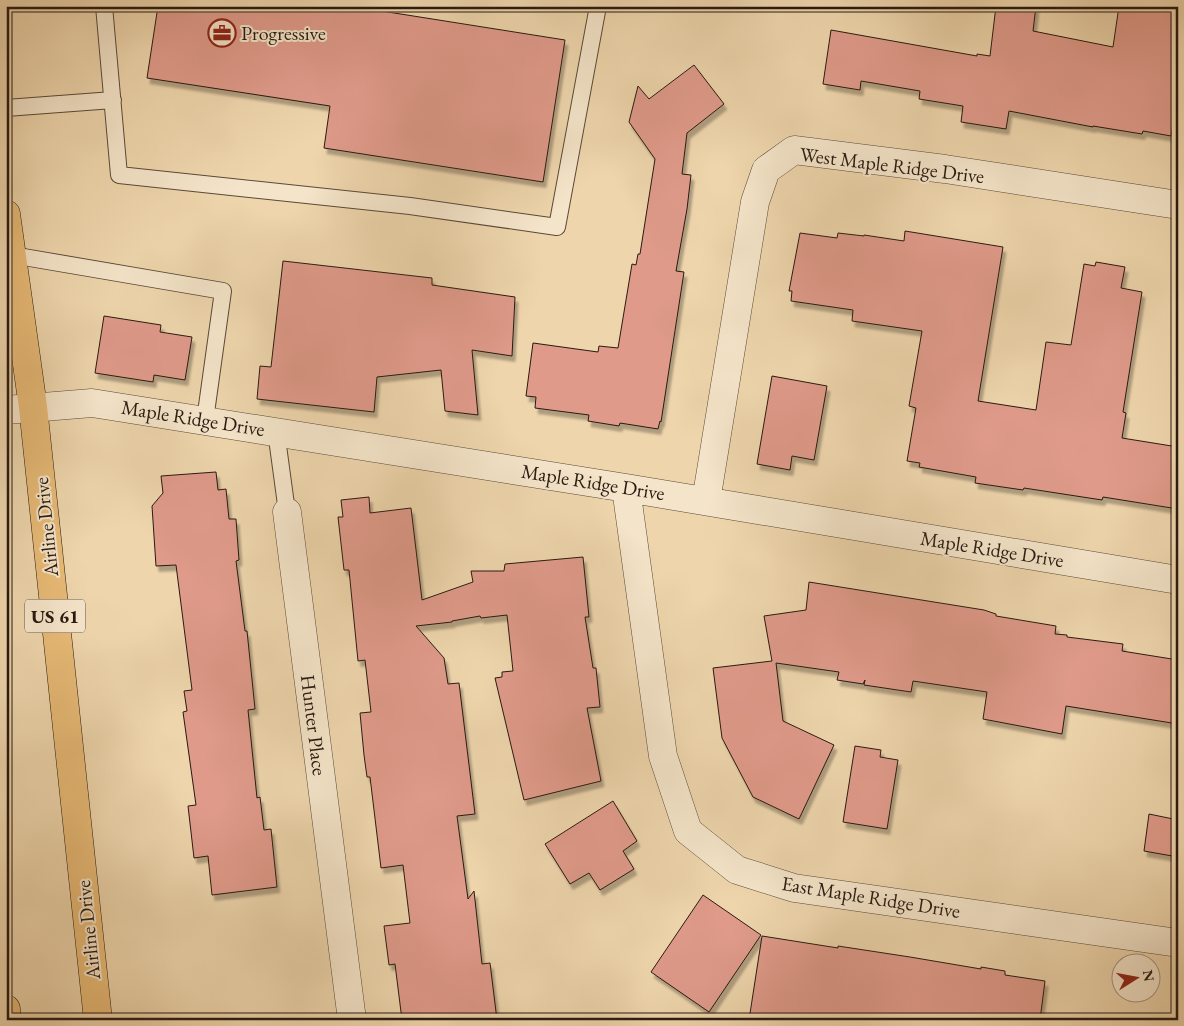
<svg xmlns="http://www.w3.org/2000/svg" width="1184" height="1026" font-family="'EB Garamond',serif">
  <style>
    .building { fill: #df9a8a; stroke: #281a11; filter: url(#shadow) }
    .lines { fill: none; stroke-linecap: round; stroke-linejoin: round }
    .service-casing { stroke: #5a4938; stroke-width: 18 }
    .minor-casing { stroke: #5a4938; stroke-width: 29 }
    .trunk-casing { stroke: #281a11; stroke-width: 29 }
    .service { stroke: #f4e4c9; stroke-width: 16 }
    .minor { stroke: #f4e4c9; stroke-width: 28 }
    .trunk { stroke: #e7ba76; stroke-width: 28 }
    .labels { text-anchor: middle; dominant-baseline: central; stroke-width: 4; stroke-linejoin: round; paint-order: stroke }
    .shield { fill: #f4e4c9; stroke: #655748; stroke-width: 1 }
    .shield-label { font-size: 19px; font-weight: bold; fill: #281a11 }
    .poi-label { font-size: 20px; fill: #281a11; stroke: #f4e4c9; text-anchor: start }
    .street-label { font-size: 20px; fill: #281a11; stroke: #f4e4c9 }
  </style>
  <defs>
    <filter id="shadow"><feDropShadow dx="3" dy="5.5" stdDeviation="1" flood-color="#0004"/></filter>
  </defs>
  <rect width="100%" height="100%" fill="#eed5ac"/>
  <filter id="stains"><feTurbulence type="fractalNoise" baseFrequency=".004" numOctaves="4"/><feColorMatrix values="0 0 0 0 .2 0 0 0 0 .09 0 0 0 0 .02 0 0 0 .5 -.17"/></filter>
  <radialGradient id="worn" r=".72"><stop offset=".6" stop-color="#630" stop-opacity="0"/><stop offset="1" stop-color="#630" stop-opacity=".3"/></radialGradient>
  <!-- building -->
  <path class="building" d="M 158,6 L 350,6 L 565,40 L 543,182 L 324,148 L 330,106 L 147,78 Z
    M 996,6 L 1036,6 L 1033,31 L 1113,47 L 1119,6 L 1178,6 L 1178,95 L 1171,136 L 1143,131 L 1142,134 L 1093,126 L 1093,127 L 1009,111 L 1006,129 L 961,122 L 963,106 L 919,99 L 920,91 L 861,81 L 860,90 L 823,84 L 831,30 L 977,56 L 977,54 L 990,56 Z
    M 694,65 L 724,104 L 687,133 L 682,174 L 691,175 L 687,209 L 676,271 L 684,272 L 661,422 L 660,421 L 658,429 L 620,423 L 619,426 L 588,421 L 589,415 L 535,408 L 536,397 L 526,396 L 533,343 L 598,352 L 599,346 L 618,348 L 632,264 L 636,265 L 638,254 L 640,254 L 655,159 L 629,122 L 638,86 L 649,99 Z
    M 905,231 L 1003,247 L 978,401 L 1036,410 L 1046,342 L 1071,345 L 1084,264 L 1095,266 L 1096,262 L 1125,267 L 1121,288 L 1142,292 L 1123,412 L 1126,413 L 1122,438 L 1178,447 L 1178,509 L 1103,497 L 1102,500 L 1024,488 L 1023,490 L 975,483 L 976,477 L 919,467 L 920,463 L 907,461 L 916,408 L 909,406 L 922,331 L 852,321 L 853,310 L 791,301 L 792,291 L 789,291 L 800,233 L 837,238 L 838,233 L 864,236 L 864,235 L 904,241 Z
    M 283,261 L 432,278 L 432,285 L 515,297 L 512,356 L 472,350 L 478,415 L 445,411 L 441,370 L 377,377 L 374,412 L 257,399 L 260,366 L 271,367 Z
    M 104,316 L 161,325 L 160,332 L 192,337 L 185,380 L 154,375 L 153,382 L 95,373 Z
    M 772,376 L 827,386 L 814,460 L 792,456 L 790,470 L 757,464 Z
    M 216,472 L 218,490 L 226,489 L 229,519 L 236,519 L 239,560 L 236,561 L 245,631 L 247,631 L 255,709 L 248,710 L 257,798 L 260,797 L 264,830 L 271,829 L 277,887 L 212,895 L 208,856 L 194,858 L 188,806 L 196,805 L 183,712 L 187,711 L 184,691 L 192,690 L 176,565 L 156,566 L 152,506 L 163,493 L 161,476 Z
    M 369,497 L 370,513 L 411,508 L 422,600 L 473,582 L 471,571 L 504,571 L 505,564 L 583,557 L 589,617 L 585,617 L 593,668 L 596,668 L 600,707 L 587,708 L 601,781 L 524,800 L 495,678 L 502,677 L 502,672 L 513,671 L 507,615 L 481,618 L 480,616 L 452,621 L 452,622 L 416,626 L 444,658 L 448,684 L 459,683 L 475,814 L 457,816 L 468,899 L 474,891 L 482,964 L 490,963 L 497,1020 L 402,1020 L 395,964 L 389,965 L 384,926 L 410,923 L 403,865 L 381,868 L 370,777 L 367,777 L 364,755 L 360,713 L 371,712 L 365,660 L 358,661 L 349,570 L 344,570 L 338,517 L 343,517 L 341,500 Z
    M 809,582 L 984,610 L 996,614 L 996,616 L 1056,626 L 1055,634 L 1067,635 L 1067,637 L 1123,644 L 1122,651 L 1178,660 L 1178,724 L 1066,706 L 1062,734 L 983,719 L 987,692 L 913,681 L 911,692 L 864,685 L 865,680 L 863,684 L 837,680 L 839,672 L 776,663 L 783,721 L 834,745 L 799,819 L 753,797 L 722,738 L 713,668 L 772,661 L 764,616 L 806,610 Z
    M 855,746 L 881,750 L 880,757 L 898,760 L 887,829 L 843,822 Z
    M 613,801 L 637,841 L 623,851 L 634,869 L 600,890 L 589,873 L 570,884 L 545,844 Z
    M 1149,814 L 1178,820 L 1178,857 L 1144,851 Z
    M 703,895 L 761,935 L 709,1012 L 651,972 Z
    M 762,936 L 838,948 L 838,946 L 910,957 L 981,969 L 981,967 L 1005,971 L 1005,975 L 1045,981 L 1040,1020 L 749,1020 Z"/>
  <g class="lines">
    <!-- service casing -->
    <g class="service-casing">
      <path id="service" d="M 104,6 L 119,175 L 410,206 L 557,227 L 598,6
        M 6,108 L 113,100
        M 12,255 L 223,291 L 205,420
        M 276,431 L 287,512"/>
    </g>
    <!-- minor casing -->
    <g class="minor-casing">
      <path id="minor" d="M 6,410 L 92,403 L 626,488 L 1178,580
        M 626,488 L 663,756 L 688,831 L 737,870 L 794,888 L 1178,943
        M 706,501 L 755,202 L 766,170 L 794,150 L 945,169 L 1178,205
        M 287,512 L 352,1020"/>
    </g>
    <!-- trunk casing -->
    <g class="trunk-casing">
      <path id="trunk" d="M 6,214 L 33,407 L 98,1020
        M 6,1009 L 7,1020"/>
    </g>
    <!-- service -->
    <use href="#service" class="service"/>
    <!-- minor -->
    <use href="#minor" class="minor"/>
    <!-- trunk -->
    <use href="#trunk" class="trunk"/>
  </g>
  <!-- icons -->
  <defs>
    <g id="office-ring" transform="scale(1.4375)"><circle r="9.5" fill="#f4e4c9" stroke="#8f2418" stroke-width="1.5"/><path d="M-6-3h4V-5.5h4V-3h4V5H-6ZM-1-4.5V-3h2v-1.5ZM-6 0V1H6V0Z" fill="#8f2418"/></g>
  </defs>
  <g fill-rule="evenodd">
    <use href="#office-ring" x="222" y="33"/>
  </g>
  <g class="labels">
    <!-- shield labels -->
    <rect class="shield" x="25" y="599.5" width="60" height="33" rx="4"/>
    <g class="shield-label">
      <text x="55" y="616">US 61</text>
    </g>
    <!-- poi labels -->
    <g class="poi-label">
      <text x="241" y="33">Progressive</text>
    </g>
    <!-- street labels -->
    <g class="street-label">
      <text transform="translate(892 165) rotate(7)">West Maple Ridge Drive</text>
      <text transform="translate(193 418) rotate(9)">Maple Ridge Drive</text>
      <text transform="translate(593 482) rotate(9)">Maple Ridge Drive</text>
      <text transform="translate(46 527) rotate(-96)">Airline Drive</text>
      <text transform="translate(992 549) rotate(9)">Maple Ridge Drive</text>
      <text transform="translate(314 725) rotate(83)">Hunter Place</text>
      <text transform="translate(871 897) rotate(9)">East Maple Ridge Drive</text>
      <text transform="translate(88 930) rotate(-96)">Airline Drive</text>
    </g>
  </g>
  <!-- margin -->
  <rect width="1184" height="1026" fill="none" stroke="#eed5ac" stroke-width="25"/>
  <rect x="8" y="8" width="1169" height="1011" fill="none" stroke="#281a11" stroke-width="2.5"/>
  <rect x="12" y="12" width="1159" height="1001" fill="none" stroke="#281a11"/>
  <!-- north arrow -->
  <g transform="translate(1136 978) rotate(79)"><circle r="24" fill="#f4e4c9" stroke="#a2937f"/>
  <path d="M0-4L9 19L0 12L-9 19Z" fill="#8f2418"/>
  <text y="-8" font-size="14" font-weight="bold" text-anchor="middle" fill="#281a11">N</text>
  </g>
  <rect width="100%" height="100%" filter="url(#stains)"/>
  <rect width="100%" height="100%" fill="url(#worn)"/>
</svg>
